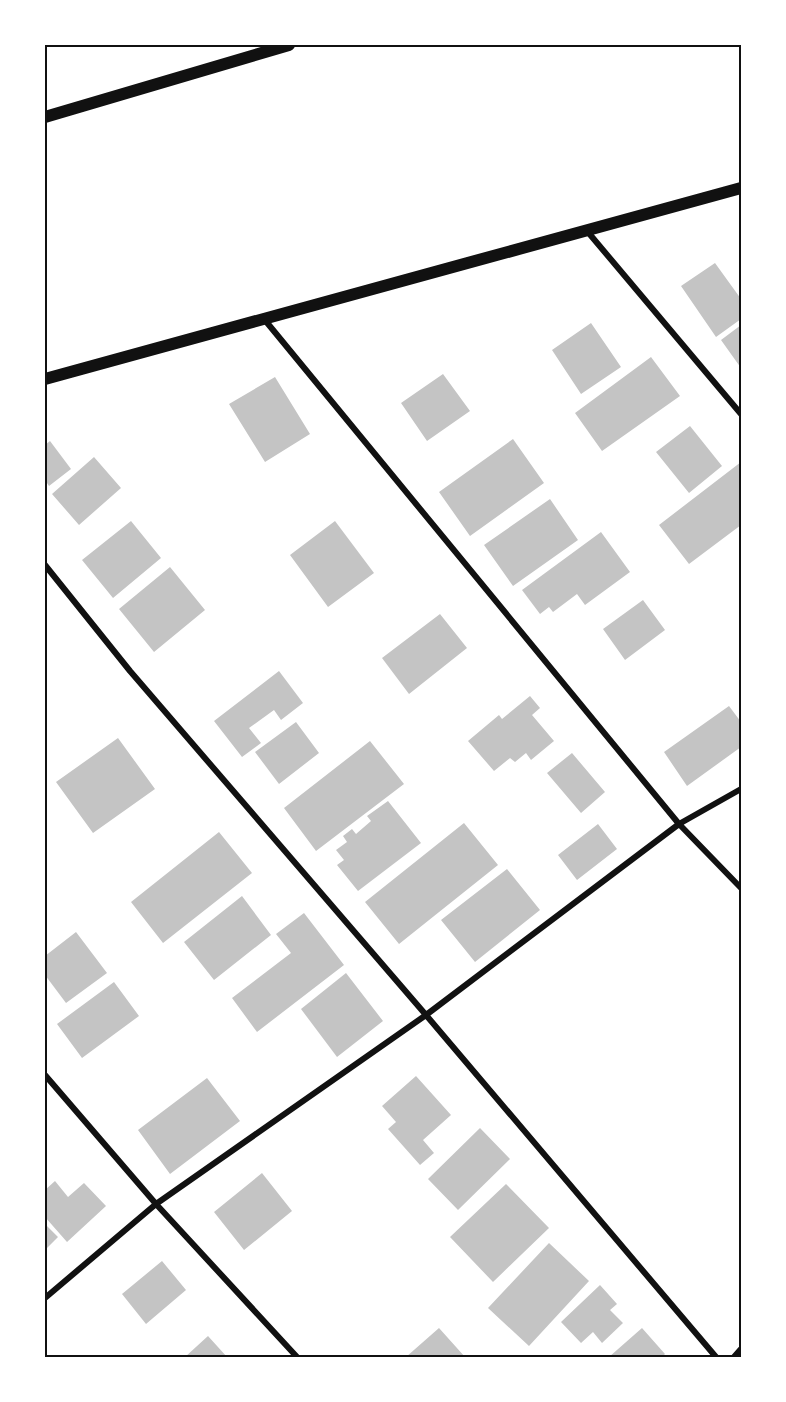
<svg xmlns="http://www.w3.org/2000/svg" width="786" height="1402" font-family="Rubik,sans-serif">
  <style>
    .building { fill: #c4c4c4 }
    .lines { fill: none; stroke-linecap: round; stroke-linejoin: round }
    .minor { stroke: #111; stroke-width: 6 }
    .secondary { stroke: #111; stroke-width: 12 }
    .neatline { fill: none; stroke: #111; stroke-width: 2 }
  </style>
  <rect width="100%" height="100%" fill="#fff"/>
  <!-- building -->
  <path class="building" d="M 715,263 L 741,299 L 741,319 L 716,337 L 681,286 Z
    M 591,323 L 621,367 L 581,394 L 552,350 Z
    M 741,325 L 741,368 L 721,340 Z
    M 651,357 L 680,396 L 602,451 L 575,413 Z
    M 443,374 L 470,411 L 427,441 L 401,403 Z
    M 275,377 L 310,434 L 265,462 L 229,404 Z
    M 690,426 L 722,466 L 689,493 L 656,452 Z
    M 513,439 L 544,483 L 470,536 L 439,492 Z
    M 50,441 L 71,469 L 49,486 L 45,480 L 45,445 Z
    M 94,457 L 121,488 L 79,525 L 52,494 Z
    M 741,462 L 741,525 L 689,564 L 659,525 Z
    M 550,499 L 578,540 L 513,586 L 484,545 Z
    M 131,521 L 161,558 L 113,598 L 82,560 Z
    M 335,521 L 374,573 L 328,607 L 290,555 Z
    M 601,532 L 630,572 L 585,605 L 577,594 L 553,612 L 549,607 L 540,614 L 522,590 Z
    M 170,567 L 205,610 L 154,652 L 119,609 Z
    M 643,600 L 665,630 L 625,660 L 603,629 Z
    M 440,614 L 467,648 L 409,694 L 382,658 Z
    M 279,671 L 303,703 L 281,720 L 274,710 L 249,728 L 261,743 L 242,757 L 214,721 Z
    M 530,696 L 540,708 L 532,715 L 554,741 L 531,760 L 526,753 L 515,762 L 510,758 L 494,771 L 468,741 L 499,715 L 502,719 Z
    M 729,706 L 741,722 L 741,747 L 687,786 L 664,752 Z
    M 296,722 L 319,753 L 279,784 L 255,752 Z
    M 118,738 L 155,789 L 93,833 L 56,782 Z
    M 370,741 L 404,784 L 316,851 L 284,808 Z
    M 572,753 L 605,792 L 581,813 L 547,773 Z
    M 388,801 L 421,843 L 358,891 L 337,865 L 344,860 L 336,850 L 347,842 L 343,836 L 352,829 L 356,834 L 371,821 L 367,816 Z
    M 464,823 L 498,865 L 399,944 L 365,902 Z
    M 598,824 L 617,849 L 577,880 L 558,855 Z
    M 219,832 L 252,873 L 163,943 L 131,902 Z
    M 507,869 L 540,910 L 475,962 L 441,920 Z
    M 242,896 L 271,935 L 214,980 L 184,942 Z
    M 304,913 L 344,965 L 257,1032 L 232,998 L 291,953 L 276,934 Z
    M 76,932 L 107,973 L 66,1003 L 45,975 L 45,956 Z
    M 346,973 L 383,1021 L 337,1057 L 301,1009 Z
    M 114,982 L 139,1016 L 82,1058 L 57,1024 Z
    M 416,1076 L 451,1115 L 423,1140 L 434,1153 L 420,1165 L 388,1129 L 396,1122 L 382,1106 Z
    M 207,1078 L 240,1121 L 170,1174 L 138,1130 Z
    M 480,1128 L 510,1159 L 458,1210 L 428,1179 Z
    M 262,1173 L 292,1211 L 244,1250 L 214,1212 Z
    M 55,1181 L 68,1197 L 84,1183 L 106,1206 L 67,1242 L 45,1217 L 45,1190 Z
    M 506,1184 L 549,1228 L 493,1282 L 450,1237 Z
    M 45,1224 L 58,1237 L 45,1250 Z
    M 549,1243 L 589,1281 L 529,1346 L 488,1308 Z
    M 162,1261 L 186,1290 L 146,1324 L 122,1294 Z
    M 600,1285 L 617,1304 L 610,1310 L 623,1323 L 602,1343 L 593,1332 L 581,1343 L 561,1322 Z
    M 439,1328 L 465,1357 L 406,1357 Z
    M 642,1328 L 665,1354 L 662,1357 L 609,1357 Z
    M 208,1336 L 227,1357 L 185,1357 Z"/>
  <g class="lines">
    <!-- minor -->
    <path class="minor" d="M 587,231 L 741,414
      M 264,319 L 679,824 L 741,888
      M 45,565 L 130,671 L 426,1015 L 716,1357
      M 45,1075 L 156,1204 L 297,1357
      M 45,1298 L 156,1204 L 426,1015 L 679,824 L 741,789
      M 734,1357 L 741,1349"/>
    <!-- secondary -->
    <path class="secondary" d="M 45,117 L 289,45
      M 45,379 L 741,188"/>
  </g>
  <!-- border -->
  <rect width="786" height="1402" fill="none" stroke="#ffffff" stroke-width="93"/>
  <rect x="46" y="46" width="694" height="1310" class="neatline"/>
</svg>
